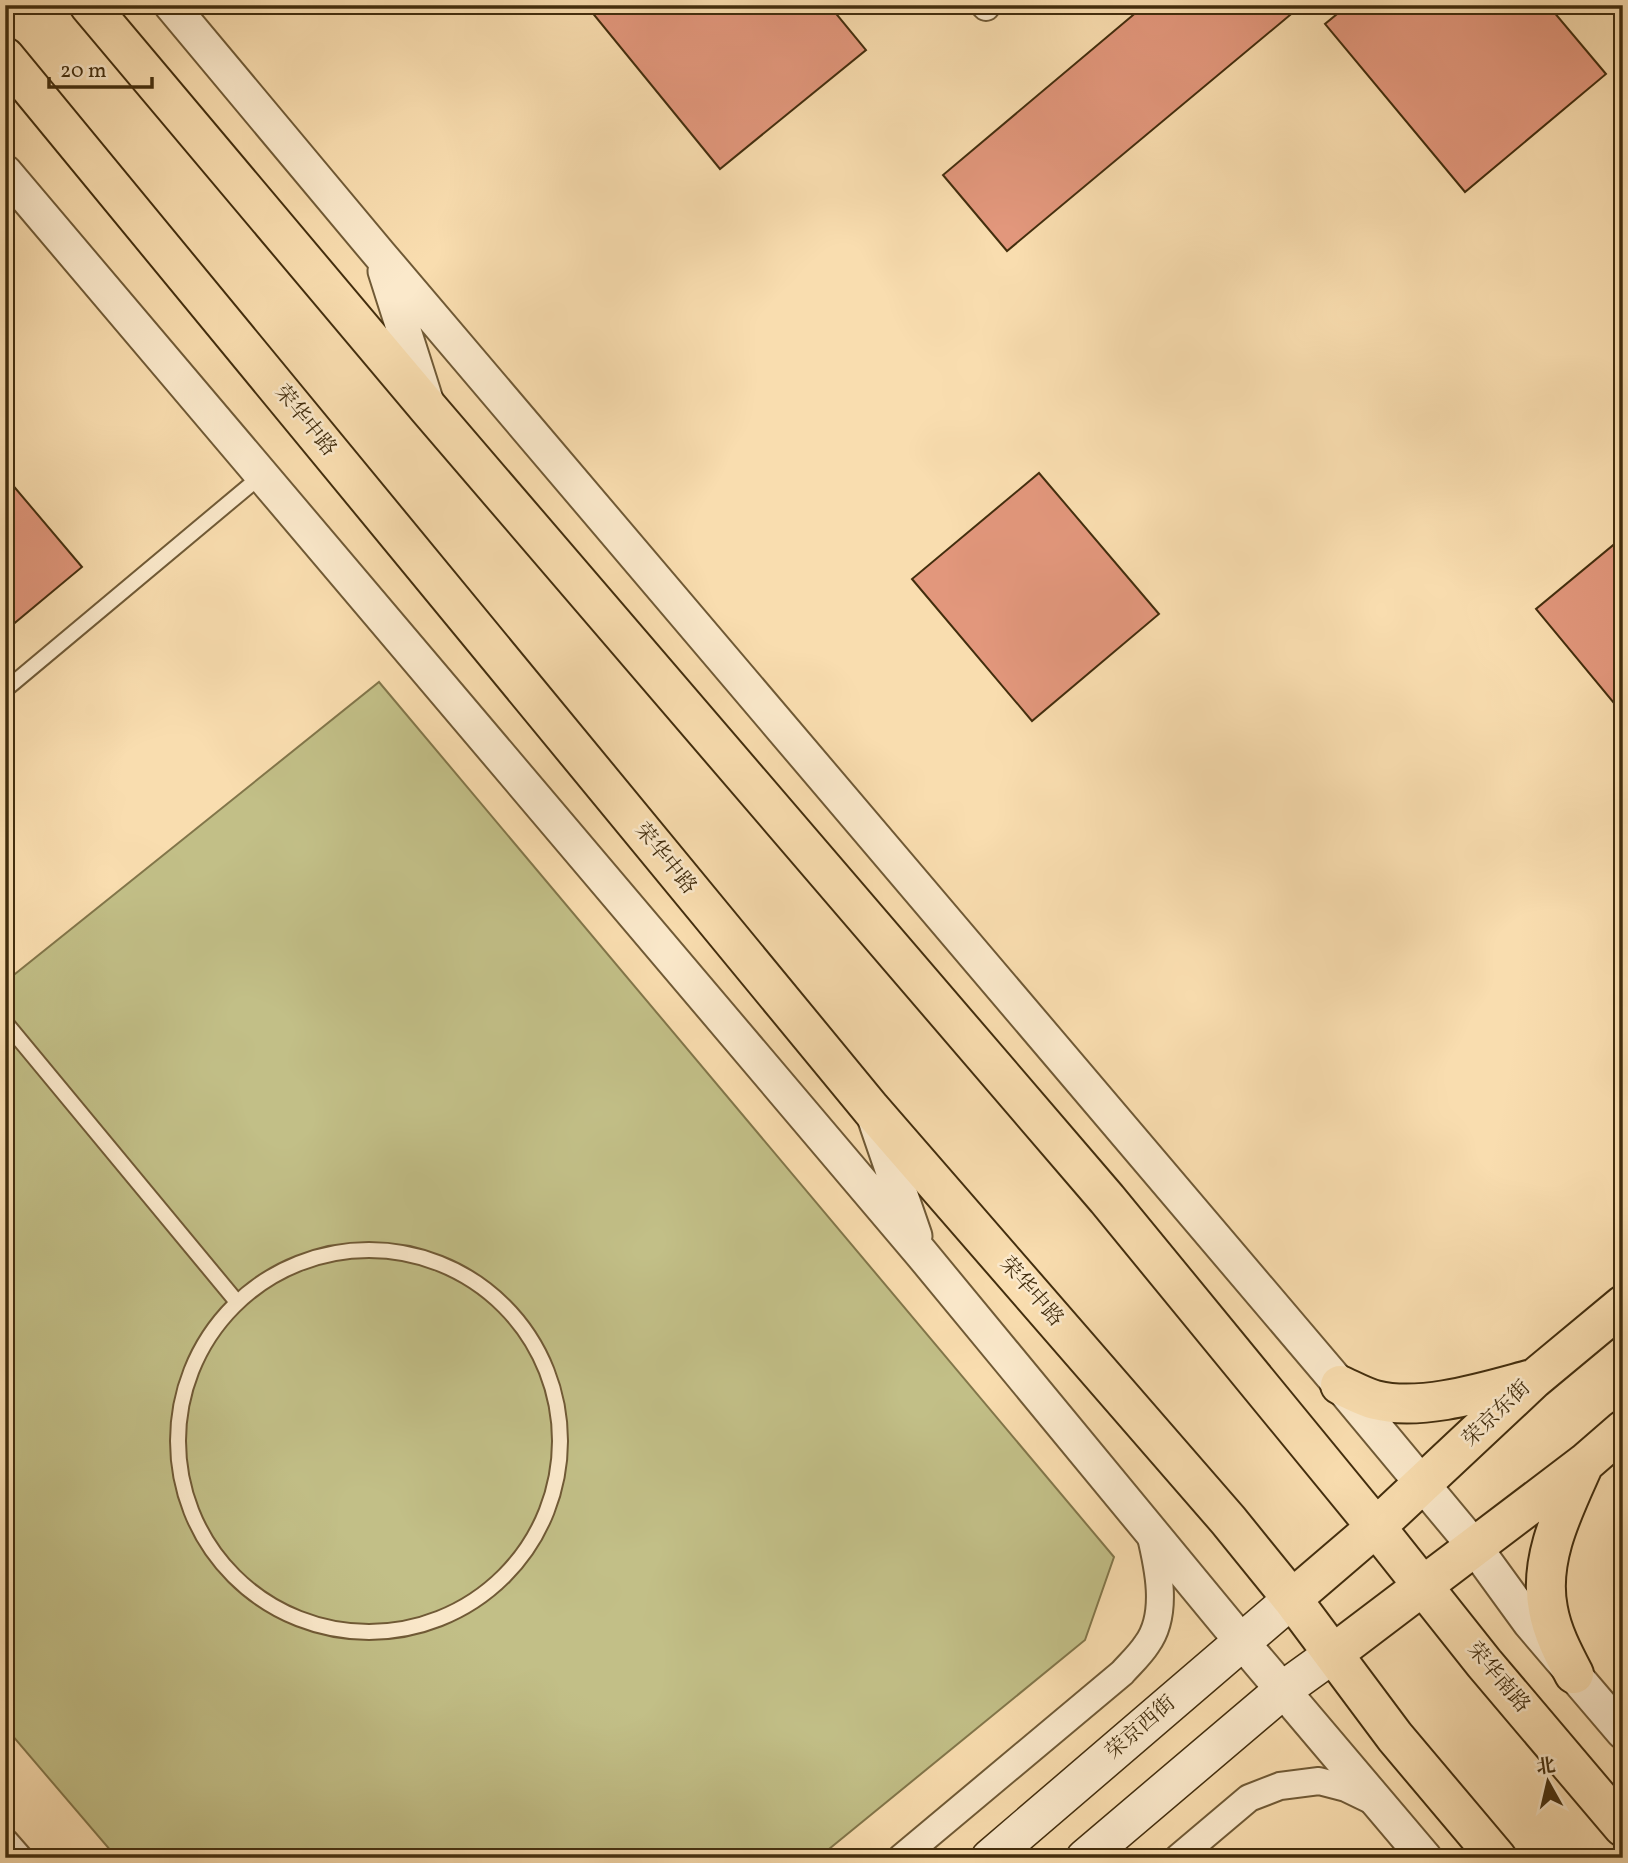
<svg xmlns="http://www.w3.org/2000/svg" width="1628" height="1863" font-family="Vollkorn,'Noto Serif SC',serif">
  <style>
    .green { fill: #c2bf87; stroke: #82764a; stroke-width: 2 }
    .building { fill: #e2977c; stroke: #432e0e; stroke-width: 2 }
    .lines { fill: none; stroke-linecap: round; stroke-linejoin: round }
    .service-casing { stroke: #705a36; stroke-width: 18 }
    .minor-casing { stroke: #705a36; stroke-width: 30 }
    .tertiary-casing { stroke: #705a36; stroke-width: 37 }
    .secondary-casing { stroke: #432e0e; stroke-width: 40 }
    .primary-casing { stroke: #432e0e; stroke-width: 42 }
    .service { stroke: #fbe9cb; stroke-width: 14 }
    .minor { stroke: #fbe9cb; stroke-width: 26 }
    .tertiary { stroke: #fbe9cb; stroke-width: 33 }
    .secondary { stroke: #fbe9cb; stroke-width: 37 }
    .primary { stroke: #f9ddaf; stroke-width: 38 }
    .labels { text-anchor: middle; dominant-baseline: central; stroke-width: 5; stroke-linejoin: round; paint-order: stroke }
    .street-label { font-size: 21px; fill: #432e0e; stroke: #fbe9cb }
  </style>
  <rect width="100%" height="100%" fill="#f9ddaf"/>
  <filter id="stains"><feTurbulence type="fractalNoise" baseFrequency=".00286" numOctaves="4"/><feColorMatrix values="0 0 0 0 .2 0 0 0 0 .09 0 0 0 0 .02 0 0 0 .5 -.17"/></filter>
  <radialGradient id="worn" r=".72"><stop offset=".6" stop-color="#630" stop-opacity="0"/><stop offset="1" stop-color="#630" stop-opacity=".3"/></radialGradient>
  <!-- green -->
  <path class="green" d="M 379,682 L 1114,1557 L 1085,1640 L 818,1858 L 117,1858 L 5,1727 L 5,982 Z"/>
  <!-- building -->
  <path class="building" d="M 586,5 L 829,5 L 866,50 L 720,169 Z
    M 1145,5 L 1302,5 L 1007,251 L 943,175 Z
    M 1348,5 L 1548,5 L 1606,74 L 1465,192 L 1325,24 Z
    M 1039,473 L 1159,614 L 1032,721 L 912,579 Z
    M 5,476 L 82,567 L 5,631 Z
    M 1623,537 L 1623,714 L 1536,609 Z"/>
  <g class="lines">
    <!-- service casing -->
    <g class="service-casing">
      <path id="service" d="M 5,690 L 262,475
        M 5,1022 L 237,1302
        M178 1441a191 191 0 1 1 382 0a191 191 0 1 1-382 0Z"/>
    </g>
    <!-- minor casing -->
    <g class="minor-casing">
      <path id="minor" d="M 984,5 L 986,7
        M 5,1842 L 19,1858
        M 901,1858 L 1122,1673 C 1130,1664 1140,1655 1147,1644 C 1169,1614 1158,1566 1150,1533
        M 1178,1858 L 1249,1798 L 1280,1786 L 1319,1781 L 1346,1788 L 1375,1802"/>
    </g>
    <!-- tertiary casing -->
    <g class="tertiary-casing">
      <path id="tertiary" d="M 171,5 L 380,255 L 1340,1385 L 1474,1546 L 1530,1623 L 1623,1732
        M 5,172 L 921,1253 L 1242,1642 L 1425,1858
        M 385,271 L 427,403
        M 873,1114 L 915,1236"/>
    </g>
    <!-- secondary casing -->
    <g class="secondary-casing">
      <path id="secondary" d="M 990,1858 L 1292,1599
        M 1085,1858 L 1283,1690 L 1333,1654"/>
    </g>
    <!-- primary casing -->
    <g class="primary-casing">
      <path id="primary" d="M 89,5 L 429,409 L 1107,1199 L 1376,1527 L 1484,1663 L 1623,1827
        M 5,57 L 871,1109 L 1228,1520 L 1292,1599 L 1395,1737 L 1497,1858
        M 1340,1385 C 1351,1390 1364,1397 1375,1400 C 1422,1412 1487,1391 1532,1379
        M 1292,1599 L 1376,1527 L 1534,1379 L 1623,1305
        M 1333,1654 L 1585,1463 L 1623,1430
        M 1574,1674 C 1563,1653 1552,1632 1548,1609 C 1538,1559 1564,1509 1584,1464"/>
    </g>
    <!-- service -->
    <use href="#service" class="service"/>
    <!-- minor -->
    <use href="#minor" class="minor"/>
    <!-- tertiary -->
    <use href="#tertiary" class="tertiary"/>
    <!-- secondary -->
    <use href="#secondary" class="secondary"/>
    <!-- primary -->
    <use href="#primary" class="primary"/>
  </g>
  <g class="labels">
    <!-- street labels -->
    <g class="street-label">
      <text transform="translate(305 421) rotate(51)">荣华中路</text>
      <text transform="translate(665 859) rotate(51)">荣华中路</text>
      <text transform="translate(1031 1292) rotate(49)">荣华中路</text>
      <text transform="translate(1497 1414) rotate(-44)">荣京东街</text>
      <text transform="translate(1498 1678) rotate(50)">荣华南路</text>
      <text transform="translate(1141 1728) rotate(-41)">荣京西街</text>
    </g>
  </g>
  <!-- margin -->
  <rect width="1628" height="1863" fill="none" stroke="#f9ddaf" stroke-width="28"/>
  <rect x="7" y="7" width="1614" height="1849" fill="none" stroke="#432e0e" stroke-width="3.5"/>
  <rect x="14" y="14" width="1600" height="1835" fill="none" stroke="#432e0e" stroke-width="2"/>
  <!-- north arrow -->
  <g transform="translate(1548 1782) rotate(352)" stroke="#fbe9cb" stroke-width="5" paint-order="stroke">
  <path d="M0-5L12 26L0 18L-12 26Z" fill="#432e0e"/>
  <text y="-10" font-size="19" font-weight="bold" text-anchor="middle" fill="#432e0e">北</text>
  </g>
  <!-- scale -->
  <path d="M49 77v10h103v-10" fill="none" stroke="#432e0e" stroke-width="3.5"/>
  <text x="60" y="77" font-size="21" fill="#432e0e" stroke="#fbe9cb" stroke-width="5" paint-order="stroke">20 m</text>
  <rect width="100%" height="100%" filter="url(#stains)"/>
  <rect width="100%" height="100%" fill="url(#worn)"/>
</svg>
